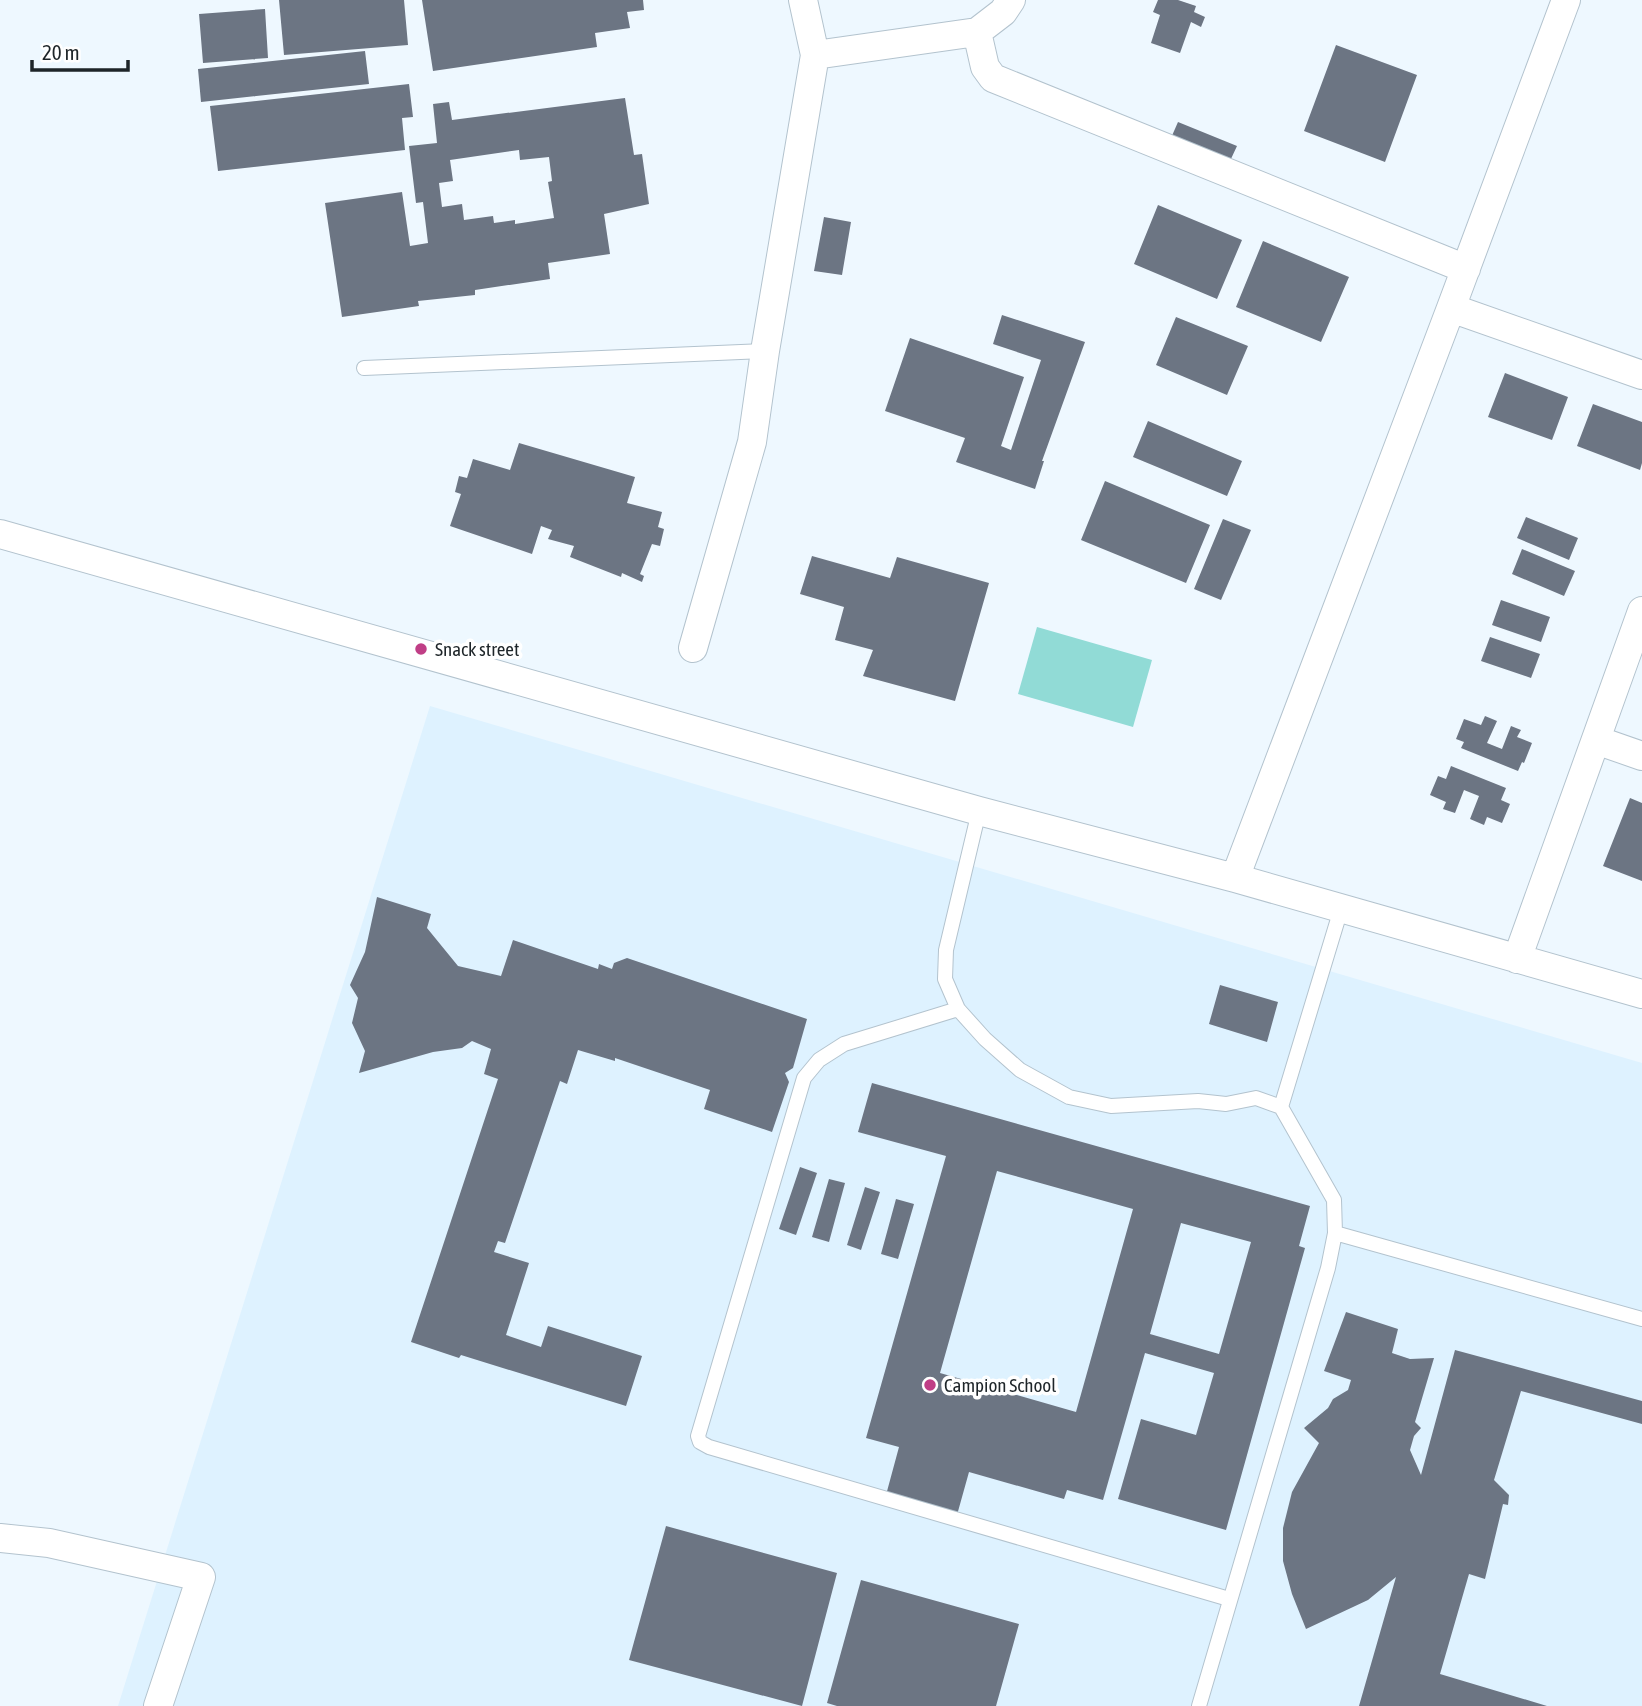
<svg xmlns="http://www.w3.org/2000/svg" width="1642" height="1706" font-family="'Asap Condensed',sans-serif">
  <style>
    .built { fill: #def2ff }
    .water { fill: #91dbd6 }
    .building { fill: #6c7583; fill-rule: evenodd }
    .lines { fill: none; stroke-linecap: round; stroke-linejoin: round }
    .service-casing { stroke: #b3c3ce; stroke-width: 16 }
    .minor-casing { stroke: #b3c3ce; stroke-width: 30 }
    .service { stroke: #fff; stroke-width: 14 }
    .minor { stroke: #fff; stroke-width: 28 }
    .poi-dot { fill: #c03e86; stroke: #fff; stroke-width: 2.5 }
    .labels { text-anchor: middle; dominant-baseline: central; stroke-width: 7; stroke-linejoin: round; paint-order: stroke }
    .poi-label { font-size: 19px; fill: #1e2529; stroke: #fff; text-anchor: start }
  </style>
  <rect width="100%" height="100%" fill="#eef8ff"/>
  <!-- built -->
  <path class="built" d="M 430,706 L 1642,1063 L 1642,1706 L 118,1706 Z"/>
  <!-- water -->
  <path class="water" d="M 1037,627 L 1152,660 L 1133,727 L 1018,694 Z"/>
  <!-- building -->
  <path class="building" d="M 279,0 L 404,0 L 408,45 L 284,55 Z
    M 422,0 L 643,0 L 644,10 L 627,12 L 630,28 L 595,33 L 597,47 L 433,71 Z
    M 1158,0 L 1178,0 L 1196,6 L 1194,12 L 1205,17 L 1201,27 L 1191,22 L 1180,53 L 1151,43 L 1160,15 L 1153,12 Z
    M 265,9 L 268,58 L 203,63 L 199,14 Z
    M 1336,45 L 1417,75 L 1385,162 L 1304,131 Z
    M 365,51 L 369,84 L 201,102 L 198,69 Z
    M 409,84 L 413,117 L 402,118 L 405,150 L 218,171 L 210,106 Z
    M 625,98 L 634,155 L 642,154 L 649,204 L 604,214 L 610,254 L 548,263 L 550,279 L 475,290 L 475,295 L 418,301 L 419,306 L 342,317 L 325,203 L 402,192 L 410,246 L 428,243 L 423,202 L 416,203 L 409,146 L 437,143 L 433,104 L 449,102 L 452,120 ZM 519,150 L 520,160 L 549,157 L 552,181 L 548,182 L 554,218 L 515,224 L 515,220 L 494,223 L 493,216 L 464,220 L 462,204 L 442,207 L 439,183 L 453,181 L 450,160 Z
    M 1178,122 L 1237,146 L 1230,161 L 1171,138 Z
    M 1158,205 L 1242,240 L 1217,299 L 1134,264 Z
    M 824,217 L 851,222 L 842,275 L 814,271 Z
    M 1263,241 L 1349,277 L 1321,342 L 1236,307 Z
    M 1002,315 L 1085,342 L 1042,461 L 1044,461 L 1035,489 L 956,462 L 965,438 L 885,411 L 910,338 L 1024,377 L 1001,446 L 1011,450 L 1041,360 L 993,344 Z
    M 1176,317 L 1248,346 L 1227,395 L 1156,365 Z
    M 1505,373 L 1568,397 L 1552,440 L 1488,417 Z
    M 1593,404 L 1642,422 L 1642,463 L 1640,470 L 1577,446 Z
    M 1148,421 L 1242,461 L 1227,496 L 1133,457 Z
    M 519,443 L 635,477 L 627,503 L 662,512 L 658,527 L 664,529 L 660,546 L 652,544 L 640,574 L 644,576 L 642,582 L 622,573 L 621,577 L 570,557 L 574,546 L 548,539 L 552,530 L 541,526 L 532,554 L 450,526 L 461,494 L 455,492 L 459,476 L 467,478 L 473,459 L 510,470 Z
    M 1105,481 L 1210,525 L 1186,583 L 1081,540 Z
    M 1526,517 L 1578,538 L 1569,560 L 1517,538 Z
    M 1223,519 L 1251,530 L 1221,600 L 1194,589 Z
    M 1522,549 L 1575,571 L 1564,596 L 1512,574 Z
    M 812,556 L 890,578 L 897,557 L 989,583 L 955,701 L 863,676 L 873,650 L 835,640 L 844,607 L 800,594 Z
    M 1501,600 L 1550,617 L 1541,642 L 1492,625 Z
    M 1490,637 L 1540,654 L 1531,678 L 1481,661 Z
    M 1485,716 L 1497,721 L 1487,743 L 1502,749 L 1511,726 L 1521,730 L 1517,737 L 1532,743 L 1524,763 L 1522,762 L 1518,771 L 1461,748 L 1464,742 L 1456,739 L 1464,719 L 1481,725 Z
    M 1451,766 L 1506,788 L 1501,800 L 1510,804 L 1502,823 L 1487,817 L 1484,825 L 1470,819 L 1479,796 L 1464,790 L 1455,813 L 1443,809 L 1446,802 L 1430,795 L 1438,776 L 1446,779 Z
    M 1630,798 L 1642,803 L 1642,881 L 1603,866 Z
    M 377,897 L 431,914 L 427,928 L 458,966 L 501,976 L 513,940 L 598,969 L 599,964 L 612,969 L 614,963 L 627,958 L 807,1019 L 793,1068 L 785,1073 L 789,1082 L 772,1132 L 704,1109 L 710,1090 L 615,1058 L 615,1061 L 578,1050 L 567,1084 L 560,1081 L 505,1243 L 498,1241 L 494,1252 L 529,1263 L 506,1335 L 541,1347 L 548,1326 L 642,1356 L 626,1406 L 461,1355 L 459,1358 L 411,1342 L 498,1079 L 484,1074 L 491,1049 L 472,1041 L 462,1048 L 433,1052 L 359,1073 L 365,1051 L 352,1023 L 358,998 L 350,985 L 365,952 Z
    M 1220,985 L 1278,1002 L 1267,1042 L 1209,1024 Z
    M 872,1083 L 1310,1206 L 1299,1246 L 1305,1248 L 1226,1530 L 1118,1499 L 1141,1419 L 1196,1435 L 1214,1373 L 1145,1353 L 1103,1500 L 1067,1490 L 1064,1499 L 969,1472 L 957,1515 L 886,1495 L 899,1447 L 866,1438 L 946,1156 L 858,1132 ZM 997,1171 L 1133,1209 L 1076,1412 L 940,1373 ZM 1181,1223 L 1251,1242 L 1219,1354 L 1150,1334 Z
    M 800,1167 L 817,1173 L 796,1235 L 779,1229 Z
    M 829,1179 L 845,1183 L 829,1242 L 812,1237 Z
    M 865,1187 L 880,1192 L 861,1250 L 847,1245 Z
    M 896,1199 L 914,1204 L 898,1259 L 881,1254 Z
    M 1346,1312 L 1398,1329 L 1392,1353 L 1410,1359 L 1434,1358 L 1415,1422 L 1421,1428 L 1414,1436 L 1410,1450 L 1421,1475 L 1455,1350 L 1642,1401 L 1642,1424 L 1521,1391 L 1494,1480 L 1509,1495 L 1508,1505 L 1503,1504 L 1485,1579 L 1469,1574 L 1440,1674 L 1547,1706 L 1359,1706 L 1396,1577 L 1368,1600 L 1306,1629 L 1292,1594 L 1283,1561 L 1283,1528 L 1292,1492 L 1319,1443 L 1304,1428 L 1328,1408 L 1333,1399 L 1348,1390 L 1351,1380 L 1324,1371 Z
    M 666,1526 L 837,1573 L 802,1706 L 629,1660 Z
    M 861,1580 L 1019,1624 L 996,1706 L 837,1706 L 827,1703 Z"/>
  <g class="lines">
    <!-- service casing -->
    <g class="service-casing">
      <path id="service" d="M 364,368 L 765,351
        M 979,811 L 946,950 L 945,979 L 958,1009 L 985,1039 L 1020,1070 L 1069,1097 L 1111,1106 L 1198,1101 L 1226,1104 L 1256,1098 L 1281,1107 L 1334,1200 L 1335,1233 L 1328,1268 L 1199,1706
        M 958,1009 L 844,1044 L 819,1060 L 804,1078 L 698,1436 L 700,1442 L 709,1447 L 1229,1599
        M 1281,1107 L 1341,909
        M 1335,1233 L 1642,1319"/>
    </g>
    <!-- minor casing -->
    <g class="minor-casing">
      <path id="minor" d="M 977,32 L 985,67 L 993,78 L 1466,269
        M 815,55 L 977,32 L 1003,12 L 1011,0
        M 1451,308 L 1642,375
        M 0,534 L 979,811 L 1235,878 L 1642,994
        M 693,648 L 752,442 L 765,351 L 815,55 L 803,0
        M 1596,740 L 1642,756
        M 1235,878 L 1451,308 L 1566,0
        M 1517,959 L 1642,611
        M 0,1538 L 49,1543 L 201,1577 L 158,1706"/>
    </g>
    <!-- service -->
    <use href="#service" class="service"/>
    <!-- minor -->
    <use href="#minor" class="minor"/>
  </g>
  <!-- markers -->
  <g class="poi-dot">
    <circle cx="421" cy="649" r="7"/>
    <circle cx="930" cy="1385" r="7"/>
  </g>
  <g class="labels">
    <!-- poi labels -->
    <g class="poi-label">
      <text x="435" y="649">Snack street</text>
      <text x="944" y="1385">Campion School</text>
    </g>
  </g>
  <!-- scale -->
  <path d="M32 60v10h96v-10" fill="none" stroke="#1e2529" stroke-width="3.5"/>
  <text x="42" y="60" font-size="21" fill="#1e2529" stroke="#ffffff" stroke-width="5" paint-order="stroke">20 m</text>
</svg>
